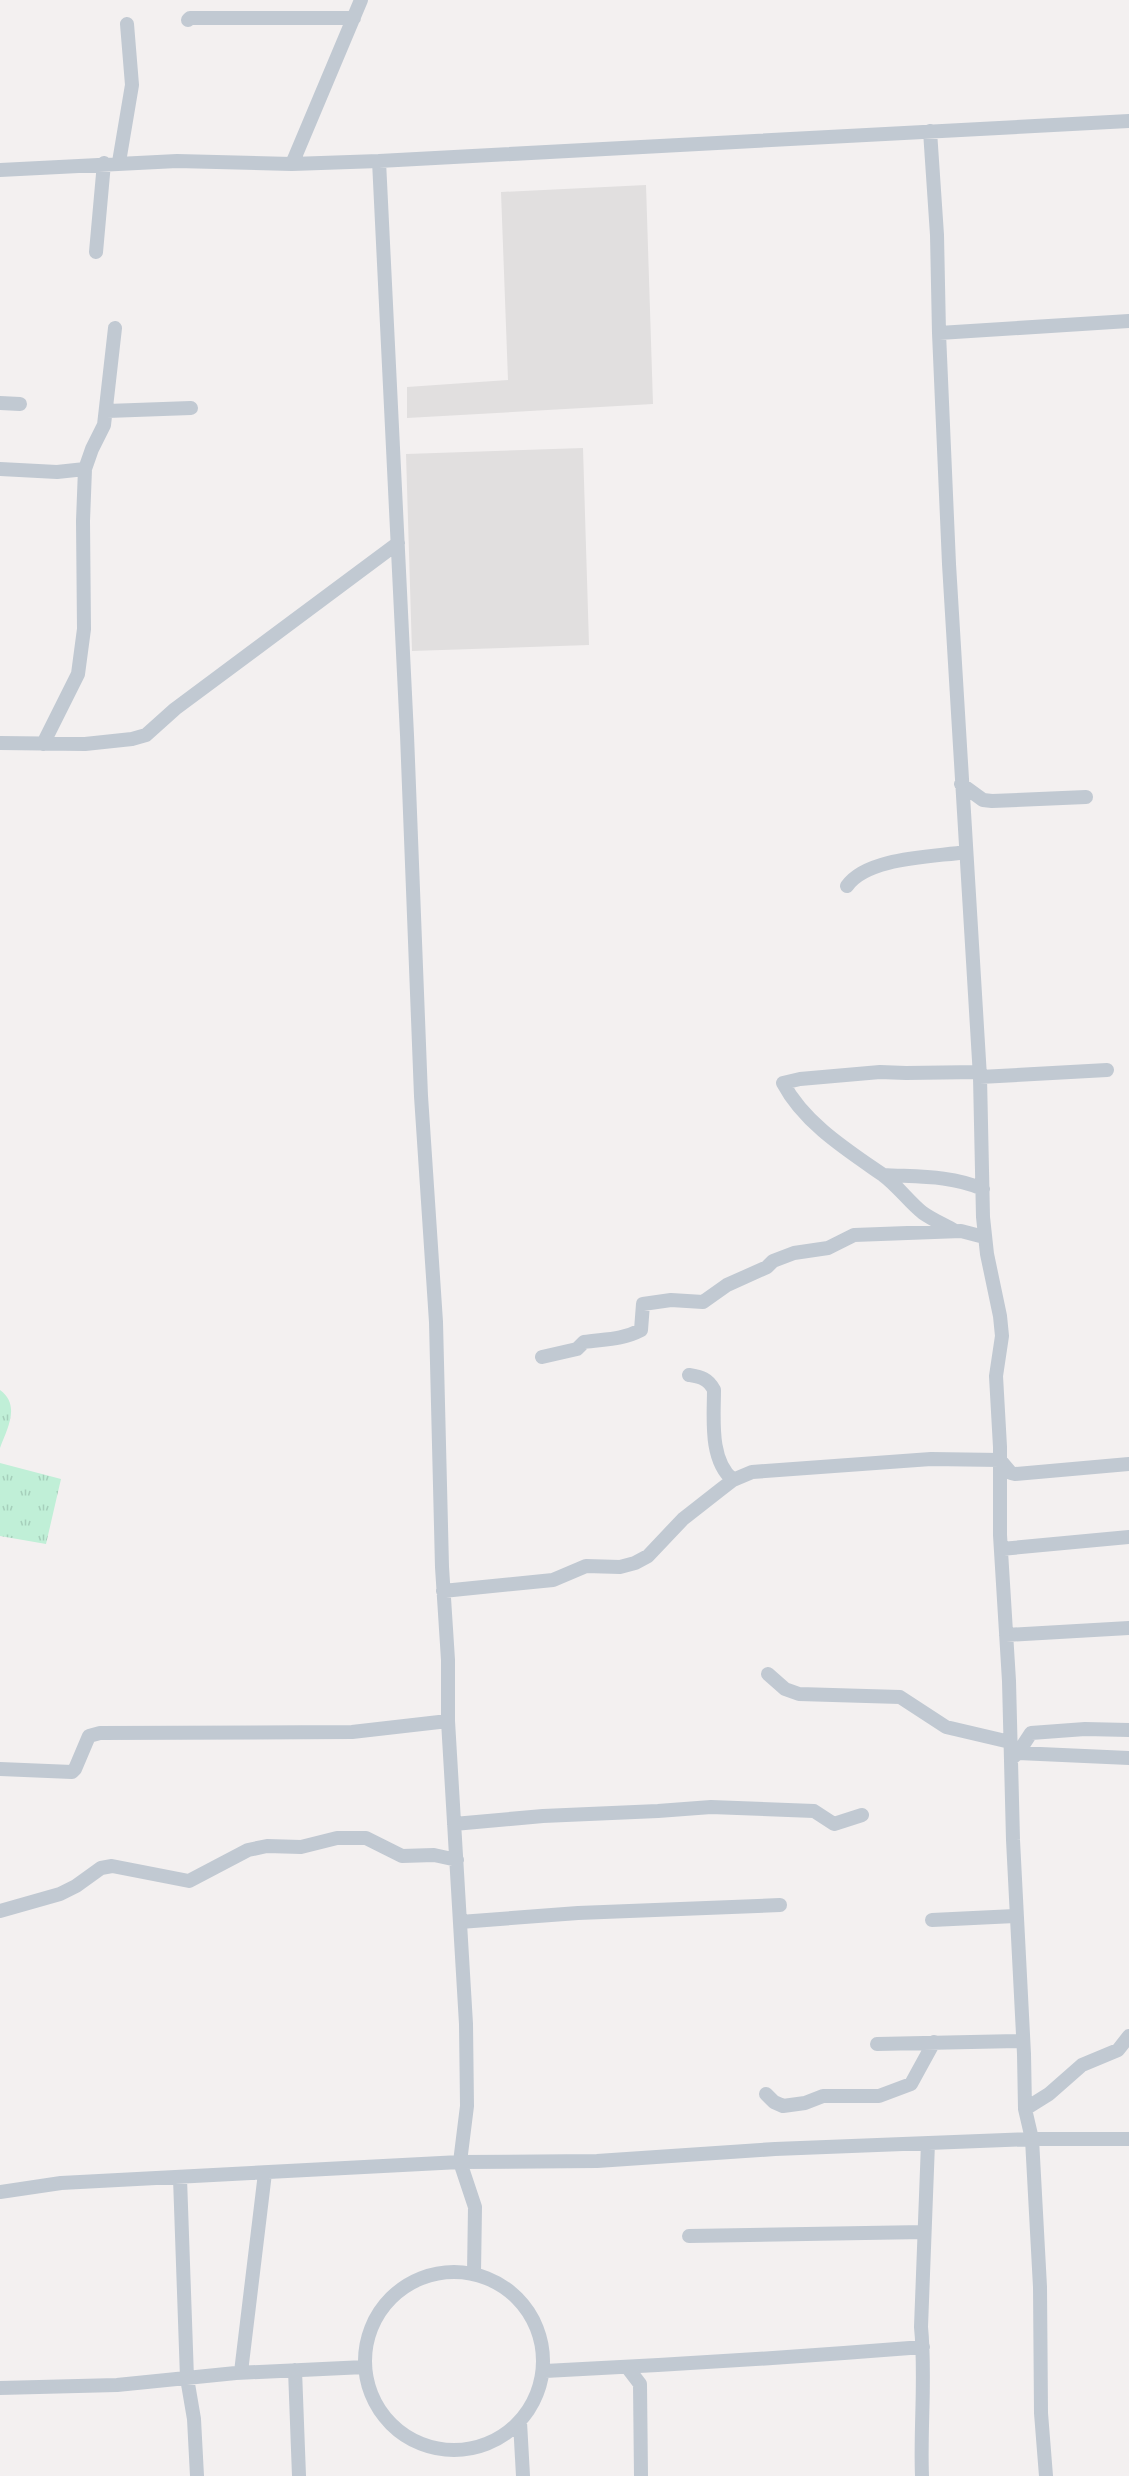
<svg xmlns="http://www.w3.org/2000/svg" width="1129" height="2476" font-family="Signika,sans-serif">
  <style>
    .education { fill: #e1dfdf }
    .grass { fill: url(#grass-tufts) }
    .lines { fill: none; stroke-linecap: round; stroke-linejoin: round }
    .minor { stroke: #c1c9d2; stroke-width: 14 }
  </style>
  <defs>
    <pattern id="grass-tufts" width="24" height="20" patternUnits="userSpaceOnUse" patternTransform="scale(1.5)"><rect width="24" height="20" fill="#c0efd7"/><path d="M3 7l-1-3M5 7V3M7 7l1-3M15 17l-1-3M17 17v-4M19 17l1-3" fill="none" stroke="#a6cfbb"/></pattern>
  </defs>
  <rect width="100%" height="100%" fill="#f3f0f0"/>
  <!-- education -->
  <path class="education" d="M 646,185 L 653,404 L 407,418 L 407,387 L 508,380 L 501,192 Z
    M 583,448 L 589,645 L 412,651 L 406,454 Z"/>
  <!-- grass -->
  <path class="grass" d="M 0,1390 C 21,1405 7,1429 0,1448 Z
    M 0,1463 L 61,1479 L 46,1544 L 0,1536 Z"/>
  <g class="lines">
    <!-- minor -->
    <path class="minor" d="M 188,20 L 190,18 L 354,18
      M 930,131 L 937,235 L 939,333 L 949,564 L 980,1077 L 983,1217 L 987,1254 L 1000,1316 L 1002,1336 L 996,1376 L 1000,1447 L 1000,1535 L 1009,1681 L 1013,1840 L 1024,2054 L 1025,2109 L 1032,2139 L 1040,2287 L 1041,2413 L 1046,2476
      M 379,161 L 407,735 L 421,1096 L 436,1322 L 442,1567 L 448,1660 L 448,1721 L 466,2024 L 467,2106 L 460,2162 L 475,2207 L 474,2273
      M 119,162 L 132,85 L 127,24
      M 292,164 L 361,0
      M 0,170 L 177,161 L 292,164 L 379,161 L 1129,121
      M 96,252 L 104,163
      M 939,333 L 1129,321
      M 0,403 L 20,404
      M 107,411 L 191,408
      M 0,469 L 57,472 L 85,469 L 92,449 L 104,425 L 115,328
      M 0,743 L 85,744 L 132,739 L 146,735 L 175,709 L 398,543
      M 43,744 L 78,674 L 84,629 L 83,521 L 85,469
      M 961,784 L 983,800 L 992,801 L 1086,797
      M 847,886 C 867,857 933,857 966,852
      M 980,1077 L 1107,1070
      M 883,1175 C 918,1177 950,1175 983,1189
      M 955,1231 C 945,1225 933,1220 923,1213 C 909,1202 898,1186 883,1175 C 847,1150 804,1123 783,1083 L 800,1079 L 880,1072 L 906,1073 L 979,1072
      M 542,1357 L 577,1349 L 584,1342 C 604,1339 622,1340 641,1330 L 643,1304 L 671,1300 L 703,1302 L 727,1285 L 767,1267 L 773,1261 L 794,1253 L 828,1248 L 854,1235 L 961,1231 L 984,1237
      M 689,1375 C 700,1377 708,1378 714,1390 C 714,1418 709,1460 733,1480
      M 1001,1549 L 1129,1537
      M 443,1591 L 553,1580 L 586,1566 L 620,1567 L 635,1563 L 648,1556 L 683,1519 L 720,1490 L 733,1480 L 752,1472 L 931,1459 L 1000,1460 L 1011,1473 L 1015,1474 L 1129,1464
      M 1006,1635 L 1129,1628
      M 768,1674 L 785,1689 L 799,1694 L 900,1697 L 946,1727 L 1010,1742
      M 1018,1753 L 1129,1758
      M 1011,1759 L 1018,1753 L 1031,1733 L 1085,1729 L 1129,1730
      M 0,1769 L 72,1772 L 75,1769 L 89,1736 L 100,1733 L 352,1732 L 448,1721
      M 454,1824 L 543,1816 L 658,1811 L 711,1807 L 814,1811 L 834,1824 L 862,1815
      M 0,1911 L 60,1894 L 76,1886 L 101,1868 L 112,1866 L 189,1881 L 248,1850 L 267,1846 L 301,1847 L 337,1838 L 366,1838 L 402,1856 L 434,1855 L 457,1860
      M 932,1920 L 1015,1916
      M 460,1922 L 578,1913 L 780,1905
      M 877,2044 L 1022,2041
      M 766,2094 L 774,2102 L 783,2106 L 805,2103 L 823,2096 L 879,2096 L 911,2084 L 934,2042
      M 1025,2109 L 1049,2094 L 1082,2065 L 1118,2050 L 1129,2036
      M 180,2178 L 187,2378 L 194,2419 L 197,2476
      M 0,2192 L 61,2183 L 460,2162 L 597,2161 L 775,2149 L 1032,2139 L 1129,2139
      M 689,2236 L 924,2232
      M365 2361a89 89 0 1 1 178 0a89 89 0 1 1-178 0Z
      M 627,2367 L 640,2384 L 641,2476
      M 295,2370 L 299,2476
      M 545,2371 C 671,2365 797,2357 923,2347
      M 241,2372 L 265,2173
      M 0,2388 L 117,2385 L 236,2373 L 365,2367
      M 520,2422 L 523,2476
      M 922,2476 C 920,2427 926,2376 921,2327 L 928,2143"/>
  </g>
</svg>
